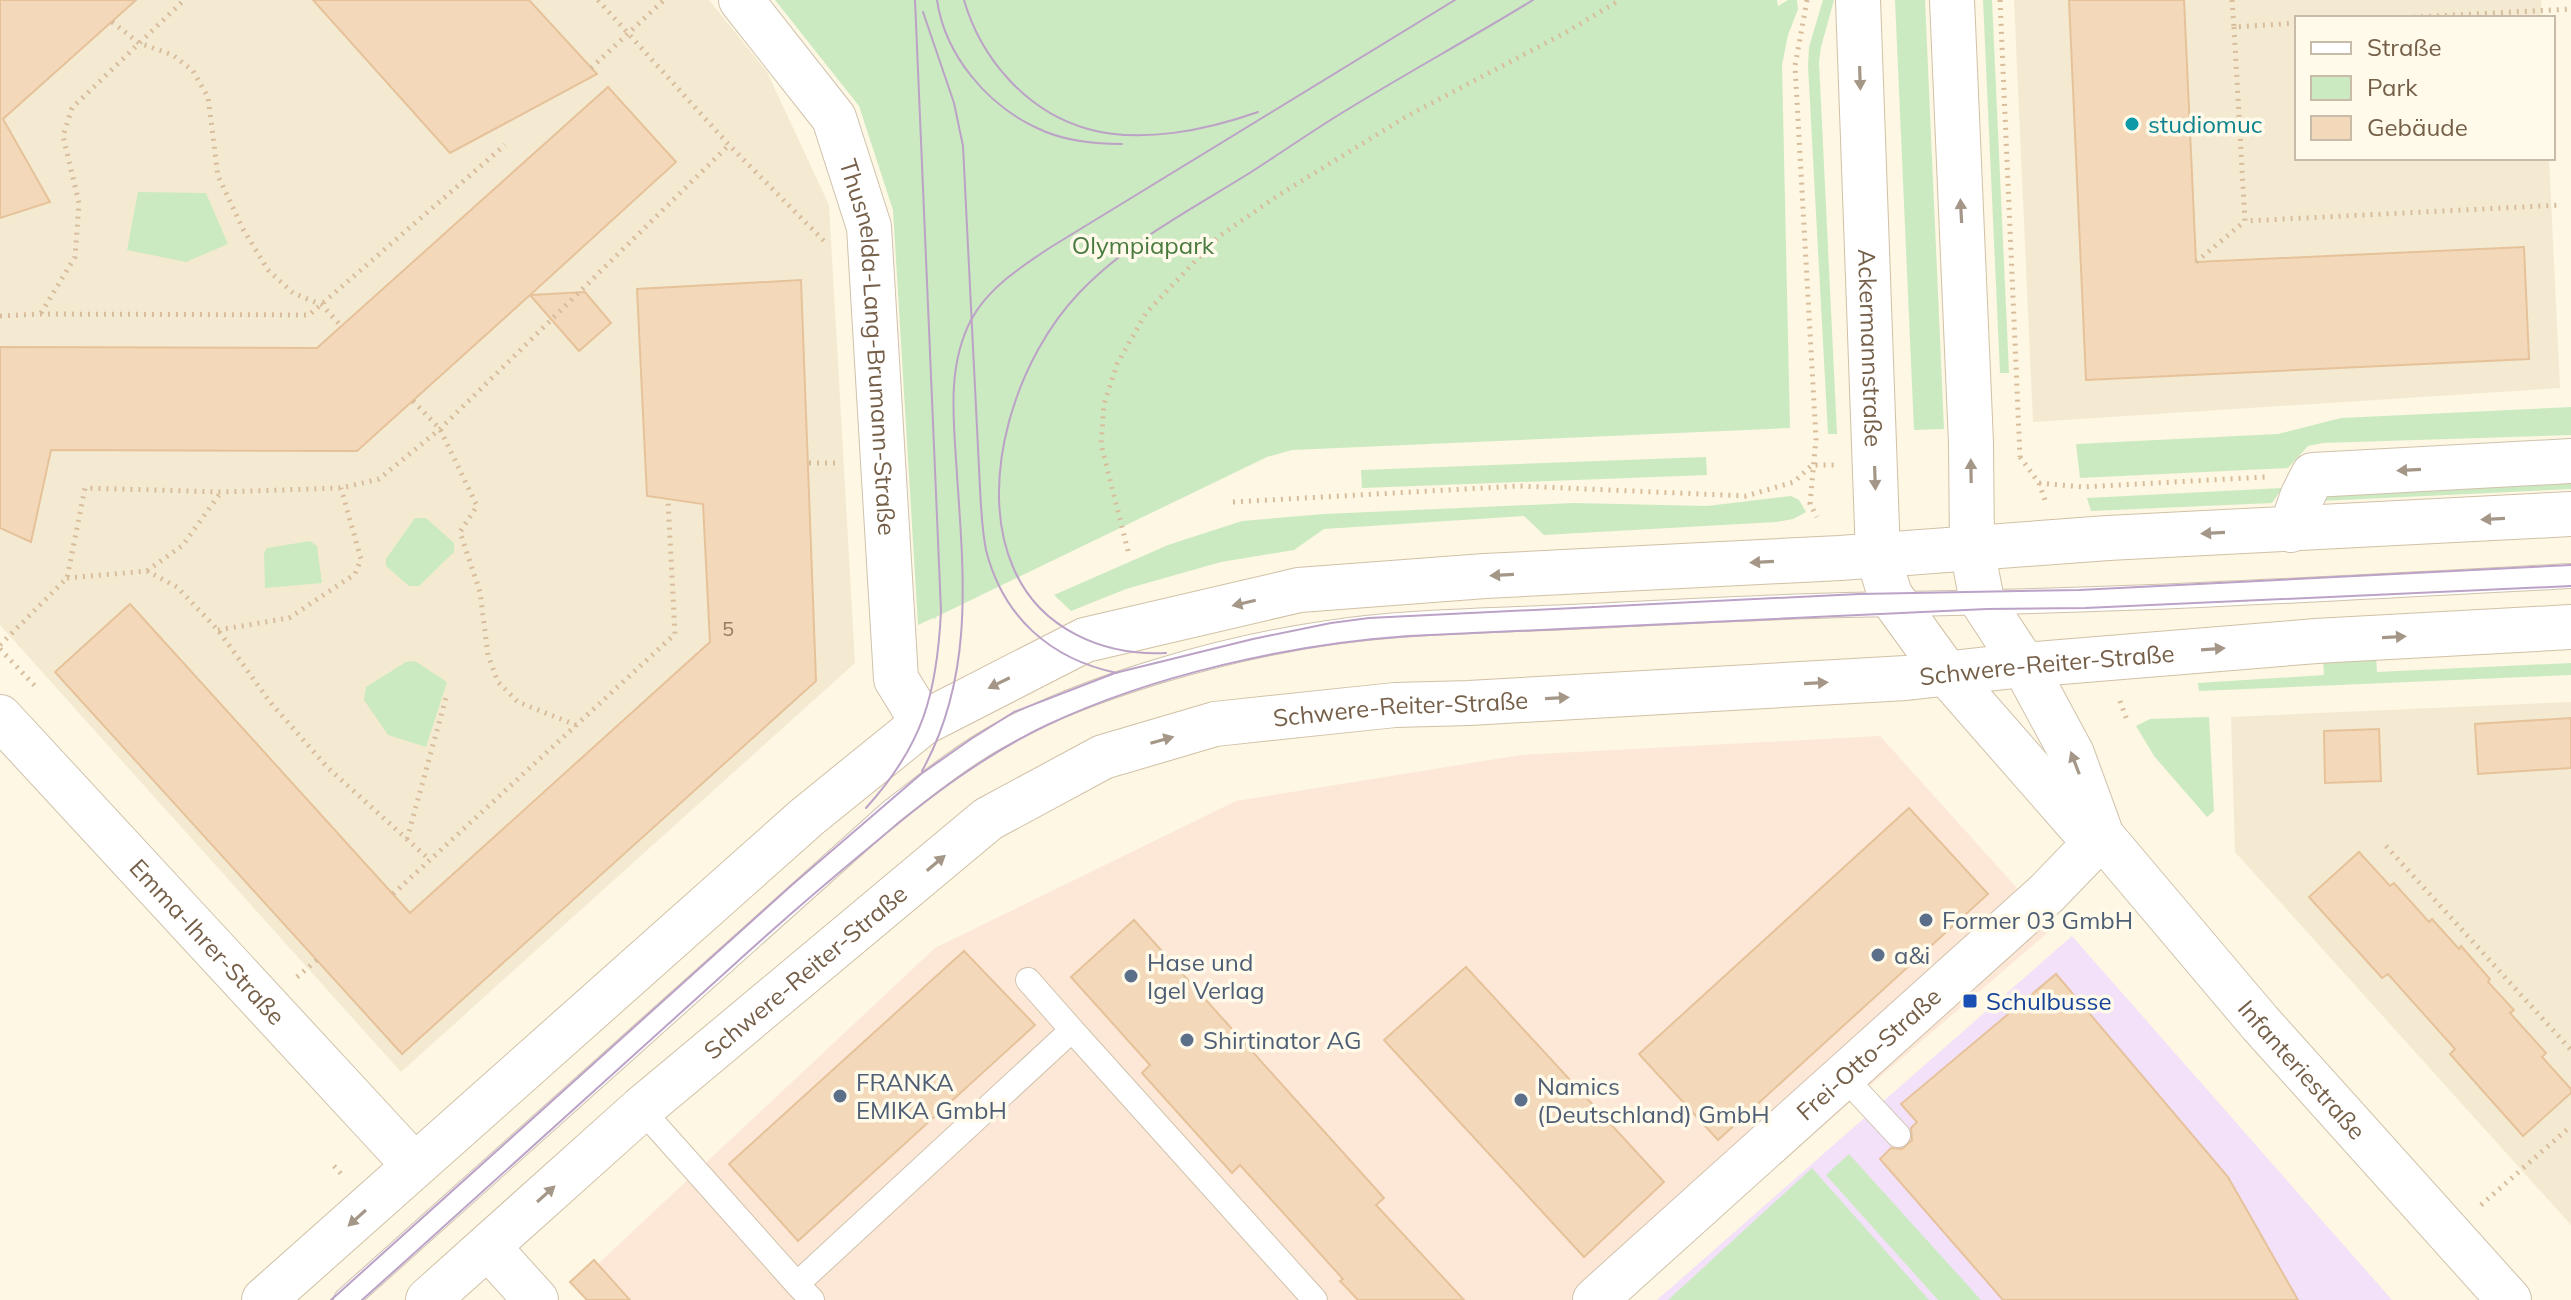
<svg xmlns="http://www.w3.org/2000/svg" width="2571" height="1300" font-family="Mulish,sans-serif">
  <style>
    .residential { fill: #f4ead1 }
    .commercial { fill: #fde8d7 }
    .education { fill: #f3e0f9 }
    .green { fill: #cceac1 }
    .building { fill: #f3d9ba; stroke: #e6c29a; stroke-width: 2 }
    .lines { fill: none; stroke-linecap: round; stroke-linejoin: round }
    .service-casing { stroke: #d0c2ac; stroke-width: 26 }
    .minor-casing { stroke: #d0c2ac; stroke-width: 46 }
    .tertiary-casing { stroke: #d0c2ac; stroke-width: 46 }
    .secondary-casing { stroke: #d1c0a6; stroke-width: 46 }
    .path { stroke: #d8bd9d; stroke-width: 5; stroke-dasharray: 2 6; stroke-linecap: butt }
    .service { stroke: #fff; stroke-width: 24 }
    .minor { stroke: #fff; stroke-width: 44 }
    .tertiary { stroke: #fff; stroke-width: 44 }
    .secondary { stroke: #fff; stroke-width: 44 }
    .tram { stroke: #bba2c6; stroke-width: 2 }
    .oneway { fill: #a59788 }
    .culture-dot { fill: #0f9aa8; stroke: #fffaea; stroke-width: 3 }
    .service-dot { fill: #5c6f8a; stroke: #fffaea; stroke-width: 3 }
    .transit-dot { fill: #1a4fb4; stroke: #fffaea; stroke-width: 3 }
    .labels { text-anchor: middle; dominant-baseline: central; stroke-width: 7; stroke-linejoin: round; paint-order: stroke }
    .number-label { font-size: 20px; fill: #947e64 }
    .culture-label { font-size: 24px; fill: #0d838f; stroke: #fffaea; text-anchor: start }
    .park-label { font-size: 24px; fill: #497b40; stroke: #fffaea }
    .street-label { font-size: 24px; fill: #755f48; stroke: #fffaea }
    .service-label { font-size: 24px; fill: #4e5e75; stroke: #fffaea; text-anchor: start }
    .transit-label { font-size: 24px; fill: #164399; stroke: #fffaea; text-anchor: start }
  </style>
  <rect width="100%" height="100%" fill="#fdf7e3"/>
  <!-- residential -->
  <path class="residential" d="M 0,0 L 709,0 L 767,72 L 829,205 L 855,663 L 401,1072 L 0,625 Z
    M 2014,0 L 2541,0 L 2542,18 L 2297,18 L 2297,158 L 2549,158 L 2560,388 L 2033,422 Z
    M 2571,702 L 2571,1225 L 2235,852 L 2231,717 Z"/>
  <!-- commercial -->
  <path class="commercial" d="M 1880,736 L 2053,928 L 1621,1300 L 603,1300 L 583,1278 L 935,948 L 1236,801 L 1521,755 Z"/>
  <!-- education -->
  <path class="education" d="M 2072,936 L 2392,1300 L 1657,1300 Z"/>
  <!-- green -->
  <path class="green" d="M 775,0 L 1777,0 L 1778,6 L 1788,0 L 1797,0 L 1798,9 L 1788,35 L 1782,65 L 1790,428 L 1292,450 L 1267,457 L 936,617 L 935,619 L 933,618 L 918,625 L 893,210 L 859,106 Z
    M 1823,0 L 1834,0 L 1821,47 L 1819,62 L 1837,434 L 1828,434 L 1808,66 L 1809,47 Z
    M 1895,0 L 1925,0 L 1944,429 L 1914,430 Z
    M 1983,0 L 1992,0 L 2009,373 L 2000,373 Z
    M 138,192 L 206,193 L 228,244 L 186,262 L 127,250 Z
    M 2571,407 L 2571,435 L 2323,443 L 2308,446 L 2288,468 L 2080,478 L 2076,444 L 2278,434 L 2341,418 Z
    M 1706,457 L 1707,475 L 1362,488 L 1361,470 Z
    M 2571,476 L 2571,489 L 2320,501 L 2330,491 Z
    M 2282,488 L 2272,503 L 2091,511 L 2087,498 Z
    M 1791,496 L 1799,500 L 1806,512 L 1793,519 L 1776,522 L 1544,535 L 1524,516 L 1324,529 L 1294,550 L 1221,562 L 1126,589 L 1071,611 L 1054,595 L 1168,545 L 1242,521 L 1324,514 L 1574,503 L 1707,506 Z
    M 415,518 L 426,518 L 454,543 L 454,552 L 419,586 L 409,586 L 386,566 L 386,559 Z
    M 310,541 L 317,546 L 322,583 L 265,588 L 264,553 L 267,548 Z
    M 2376,657 L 2377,672 L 2571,663 L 2571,675 L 2199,691 L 2198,683 L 2324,675 L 2323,660 Z
    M 415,661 L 447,682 L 426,747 L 388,735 L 364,700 L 366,687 L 406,662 Z
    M 2209,717 L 2214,811 L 2207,817 L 2154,756 L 2136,726 L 2150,719 Z
    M 1849,1154 L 1981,1300 L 1938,1300 L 1826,1175 Z
    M 1812,1168 L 1929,1300 L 1668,1300 Z"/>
  <!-- building -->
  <path class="building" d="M 0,0 L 136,0 L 3,119 L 50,202 L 0,218 Z
    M 313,0 L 529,0 L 597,74 L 450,153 Z
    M 2069,0 L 2184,0 L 2196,262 L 2524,247 L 2529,359 L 2086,380 Z
    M 608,87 L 676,162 L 530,295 L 585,292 L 611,323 L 579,351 L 530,295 L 357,451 L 51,450 L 31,542 L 0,528 L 0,347 L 317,348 Z
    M 801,280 L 816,681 L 402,1054 L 55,672 L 130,604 L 410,913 L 710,642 L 703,504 L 647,496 L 637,289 Z
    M 2571,718 L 2571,768 L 2478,774 L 2475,724 Z
    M 2379,729 L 2381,781 L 2325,783 L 2324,731 Z
    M 1909,808 L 1988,894 L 1718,1140 L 1639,1054 Z
    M 2359,852 L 2390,886 L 2394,883 L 2429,922 L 2432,919 L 2459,949 L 2461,946 L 2475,962 L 2490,979 L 2488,982 L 2514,1010 L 2510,1013 L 2546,1053 L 2542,1057 L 2571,1089 L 2571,1093 L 2523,1136 L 2450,1054 L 2455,1049 L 2388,974 L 2382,978 L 2309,897 Z
    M 1134,920 L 1384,1198 L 1376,1205 L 1464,1300 L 1358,1300 L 1340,1281 L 1343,1279 L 1240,1165 L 1232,1173 L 1142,1073 L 1150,1065 L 1071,977 Z
    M 964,951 L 1035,1025 L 798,1241 L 729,1164 Z
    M 1466,967 L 1664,1182 L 1584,1257 L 1384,1040 Z
    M 2056,974 L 2228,1177 L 2298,1300 L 2003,1300 L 1880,1159 L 1891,1148 L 1902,1149 L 1912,1140 L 1911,1128 L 1917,1122 L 1901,1104 Z
    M 594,1260 L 630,1300 L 587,1300 L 570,1282 Z"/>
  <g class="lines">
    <!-- service casing -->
    <g class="service-casing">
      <path id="service" d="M 1028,980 L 1072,1030
        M 1844,1077 L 1898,1135
        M 641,1109 L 797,1284
        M 346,1300 L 892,811 C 926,785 960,757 998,736 C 1088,686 1224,648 1327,633 C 1406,621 1488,621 1568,617 C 1678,612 1787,605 1897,604 C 2122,601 2347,588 2571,576
        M 812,1300 L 797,1284 L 1072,1030 L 1315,1300"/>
    </g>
    <!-- minor casing -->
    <g class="minor-casing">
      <g id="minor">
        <path id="s1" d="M 741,0 L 834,118 L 869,227 L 896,679 L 923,723"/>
        <path d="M 2291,530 L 2302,497 L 2313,475 L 2571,461"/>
        <path id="s2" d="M 0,717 L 414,1165"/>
        <path d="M 488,1247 L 536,1300"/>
        <path id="s3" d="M 1595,1300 L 2047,893 L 2102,836"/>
      </g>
    </g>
    <!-- tertiary casing -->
    <g class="tertiary-casing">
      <g id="tertiary">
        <path id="s4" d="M 2024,665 L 2072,754 L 2102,836 L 2260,1023 L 2509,1300"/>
        <path d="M 1947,674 L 2080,826 L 2101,836"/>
      </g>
    </g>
    <!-- secondary casing -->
    <g class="secondary-casing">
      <g id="secondary">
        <path id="s5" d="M 1858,0 L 1878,556 L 1890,595 L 1947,674"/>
        <path d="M 1952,0 L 1971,443 L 1972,549 L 1982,601 L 2024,665"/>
        <path d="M 264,1300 L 807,817 L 923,723 L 1085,640 L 1299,590 L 1485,576 L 1840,558 L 2108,538 L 2571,514"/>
        <path id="s6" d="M 428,1300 L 641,1109 L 988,819 L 1103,757 L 1215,724 L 1395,705 L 1469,703 L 1906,678 L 2024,665 L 2316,641 L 2571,627"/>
      </g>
    </g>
    <!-- path -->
    <path class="path" d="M 598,0 L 729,145 L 828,245
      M 1807,0 L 1795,66 L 1816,439 L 1810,504 L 1817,517
      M 2000,0 L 2020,457
      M 2232,0 L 2234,27 L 2297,23
      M 2397,18 L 2571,9
      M 112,22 L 139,43 L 173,55 L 193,71 L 208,97 L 218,176 L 243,229 L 268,270 L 293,293 L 322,305 L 342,327
      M 2234,27 L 2245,221 L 2562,205
      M 591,68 L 664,0
      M 2196,262 L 2245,221
      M 41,313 L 75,257 L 79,203 L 63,136 L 72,108 L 184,0
      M 0,316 L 40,314 L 309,315 L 505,145
      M 413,401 L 440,429 L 477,506 L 460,532 L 480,592 L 488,655 L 498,682 L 518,702 L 576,725
      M 2020,457 L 2039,483 L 2045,500
      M 809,463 L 840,463
      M 2039,483 L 2083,487 L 2265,477
      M 1233,502 L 1519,486 L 1746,496 L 1794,482 L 1812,465 L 1835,465
      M 1128,551 L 1101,444 L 1104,404 L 1117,364 L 1146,313 L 1218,237 L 1277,196 L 1409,115 L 1563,34 L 1620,0
      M 147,571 L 183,545 L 221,492
      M 67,578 L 147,571 L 177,587 L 218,630 L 270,702 L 327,767 L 430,860
      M 218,630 L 289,618 L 355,574 L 361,559 L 341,488
      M 0,645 L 67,578 L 85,488 L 221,492 L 341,488 L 379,479 L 440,429 L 729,145
      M 0,649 L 35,686
      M 2120,701 L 2127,720
      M 407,839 L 447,694
      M 2386,846 L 2571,1050
      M 393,894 L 675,634 L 668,500
      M 297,977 L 317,960
      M 334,1166 L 343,1176
      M 2481,1205 L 2571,1126"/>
    <!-- service -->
    <use href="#service" class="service"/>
    <!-- minor -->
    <use href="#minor" class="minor"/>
    <!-- tertiary -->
    <use href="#tertiary" class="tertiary"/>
    <!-- secondary -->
    <use href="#secondary" class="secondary"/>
    <!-- tram -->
    <path class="tram" d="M 937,0 C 945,55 987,105 1037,128 C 1063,141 1094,144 1122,144
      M 964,0 C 981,59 1027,112 1088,129 C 1141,144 1207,130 1258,112
      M 923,12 L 954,103 L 963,146 L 980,488 C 981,509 982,530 986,550 C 1003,617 1050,659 1117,673
      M 1166,653 C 1103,656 1039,629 1013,567 C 976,481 1017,357 1080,292 C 1128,242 1190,210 1248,174 C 1281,153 1312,131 1345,111 C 1407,73 1471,38 1533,0
      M 922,771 C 974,677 964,578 957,475 C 954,423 946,368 971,320 C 988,288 1022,266 1051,247 L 1455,0
      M 866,808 C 923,745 937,694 941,611 L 915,0
      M 331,1300 L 793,884 L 921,774 L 971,739 L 1014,712 L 1115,673 L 1253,639 L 1331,623 L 1369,618 L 1859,594 L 2079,590 L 2571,565
      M 362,1300 C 484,1191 605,1081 727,971 C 776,926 826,883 877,841 C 929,797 983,756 1045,726 C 1152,675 1291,644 1409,636 L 1987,609 L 2085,608 L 2571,586"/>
  </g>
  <!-- one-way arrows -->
  <defs><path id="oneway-solid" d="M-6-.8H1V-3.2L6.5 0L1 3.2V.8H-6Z" transform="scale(2)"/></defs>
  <g class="oneway">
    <use href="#oneway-solid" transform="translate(1860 78) rotate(88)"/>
    <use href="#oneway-solid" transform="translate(1961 211) rotate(-93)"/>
    <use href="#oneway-solid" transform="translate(2409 470) rotate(177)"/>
    <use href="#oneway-solid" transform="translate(1971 471) rotate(-91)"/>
    <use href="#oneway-solid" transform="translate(1875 478) rotate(88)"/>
    <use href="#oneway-solid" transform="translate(2493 519) rotate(177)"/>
    <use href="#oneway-solid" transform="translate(2213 533) rotate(177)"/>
    <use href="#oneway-solid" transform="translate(1762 562) rotate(177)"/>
    <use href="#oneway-solid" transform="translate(1502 575) rotate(177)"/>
    <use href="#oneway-solid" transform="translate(1244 603) rotate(167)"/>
    <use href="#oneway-solid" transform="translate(2394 637) rotate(-3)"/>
    <use href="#oneway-solid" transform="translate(2213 649) rotate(-4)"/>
    <use href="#oneway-solid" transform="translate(999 683) rotate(154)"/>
    <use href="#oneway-solid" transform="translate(1816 683) rotate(-3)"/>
    <use href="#oneway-solid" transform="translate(1557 698) rotate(-3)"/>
    <use href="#oneway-solid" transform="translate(1162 740) rotate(-16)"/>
    <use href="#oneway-solid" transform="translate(2075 763) rotate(-111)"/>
    <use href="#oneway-solid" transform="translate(936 863) rotate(-40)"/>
    <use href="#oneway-solid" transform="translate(546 1194) rotate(-42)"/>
    <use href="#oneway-solid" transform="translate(357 1218) rotate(138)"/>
  </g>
  <!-- markers -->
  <circle class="culture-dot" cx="2132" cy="124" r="8"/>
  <g class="service-dot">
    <circle cx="1926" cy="920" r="8"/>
    <circle cx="1878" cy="955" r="8"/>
    <circle cx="1131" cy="976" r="8"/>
    <circle cx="1187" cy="1040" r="8"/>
    <circle cx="840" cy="1096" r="8"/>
    <circle cx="1521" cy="1100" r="8"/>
  </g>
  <rect class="transit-dot" x="1962" y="993" width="16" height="16" rx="4"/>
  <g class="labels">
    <!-- number labels -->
    <g class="number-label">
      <text x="728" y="628">5</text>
    </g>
    <!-- culture labels -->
    <g class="culture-label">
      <text x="2148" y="124">studiomuc</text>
    </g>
    <!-- park labels -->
    <g class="park-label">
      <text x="1143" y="245">Olympiapark</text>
    </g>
    <!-- street labels -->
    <g class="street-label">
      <text stroke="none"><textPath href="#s5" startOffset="348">Ackermannstraße</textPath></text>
      <text stroke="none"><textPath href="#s1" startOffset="384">Thusnelda-Lang-Brumann-Straße</textPath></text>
      <text stroke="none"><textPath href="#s6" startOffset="1820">Schwere-Reiter-Straße</textPath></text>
      <text stroke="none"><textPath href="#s6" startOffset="1172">Schwere-Reiter-Straße</textPath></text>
      <text stroke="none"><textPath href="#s2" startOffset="306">Emma-Ihrer-Straße</textPath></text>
      <text stroke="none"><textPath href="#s6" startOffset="500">Schwere-Reiter-Straße</textPath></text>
      <text stroke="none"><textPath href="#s3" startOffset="368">Frei-Otto-Straße</textPath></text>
      <text stroke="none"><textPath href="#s4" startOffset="496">Infanteriestraße</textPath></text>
    </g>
    <!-- service labels -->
    <g class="service-label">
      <text x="1942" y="920">Former 03 GmbH</text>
      <text x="1894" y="955">a&amp;i</text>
      <text x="1147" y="962">Hase und<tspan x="1147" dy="28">Igel Verlag</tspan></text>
      <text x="1203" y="1040">Shirtinator AG</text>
      <text x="856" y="1082">FRANKA<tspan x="856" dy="28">EMIKA GmbH</tspan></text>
      <text x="1537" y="1086">Namics<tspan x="1537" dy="28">(Deutschland) GmbH</tspan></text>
    </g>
    <!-- transit labels -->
    <g class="transit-label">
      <text x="1986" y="1001">Schulbusse</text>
    </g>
  </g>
  <!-- legend -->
  <rect x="2295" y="16" width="260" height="144" fill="#fffaea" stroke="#c8bca9" stroke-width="2"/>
  <rect x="2311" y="42" width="40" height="12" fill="#ffffff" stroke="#c8bca9" stroke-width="2"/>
  <text x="2367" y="56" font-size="24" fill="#755f48">Straße</text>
  <rect x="2311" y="76" width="40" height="24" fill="#cceac1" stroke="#c8bca9" stroke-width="2"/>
  <text x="2367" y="96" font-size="24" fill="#755f48">Park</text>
  <rect x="2311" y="116" width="40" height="24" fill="#f3d9ba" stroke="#c8bca9" stroke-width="2"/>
  <text x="2367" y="136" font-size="24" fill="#755f48">Gebäude</text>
</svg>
